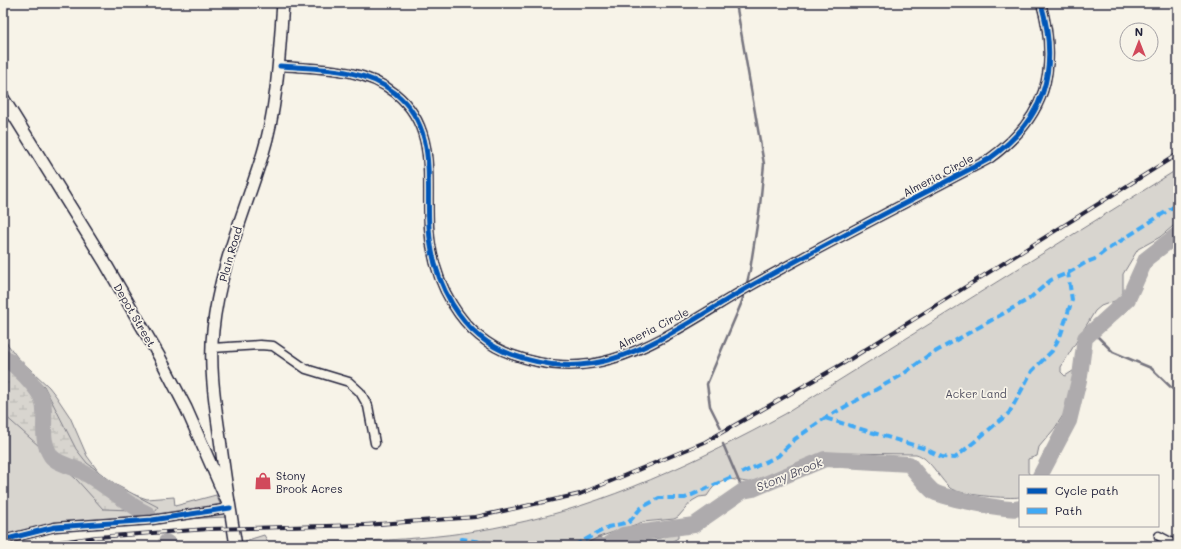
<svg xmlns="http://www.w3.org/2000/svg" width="1181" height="549" font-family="Mali,sans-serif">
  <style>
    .green { fill: #d8d5cf; stroke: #7d7c85 }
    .wetland { fill: url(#wetland-marsh); stroke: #7d7c85 }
    .water { fill: url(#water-ripples); stroke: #76747f }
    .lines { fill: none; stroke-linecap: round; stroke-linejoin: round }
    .stream { stroke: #76747f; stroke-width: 2.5 }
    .river { stroke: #aeabad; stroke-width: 16 }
    .minor-casing { stroke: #22223b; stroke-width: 11 }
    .secondary-casing { stroke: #22223b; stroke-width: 14 }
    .minor { stroke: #f7f3e8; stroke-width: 8 }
    .secondary { stroke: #f7f3e8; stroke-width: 11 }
    .rail-casing { stroke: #22223b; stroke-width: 4 }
    .rail { stroke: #f7f3e8; stroke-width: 2.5; stroke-dasharray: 8; stroke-linecap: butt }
    .quiet { stroke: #3fa9f5; stroke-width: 4; stroke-dasharray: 8 4; stroke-linecap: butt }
    .cycleway-casing { stroke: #f7f3e8; stroke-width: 8 }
    .cycleway { stroke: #0057b8; stroke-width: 5 }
    .labels { text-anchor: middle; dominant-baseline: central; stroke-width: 3.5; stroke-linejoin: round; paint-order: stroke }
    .street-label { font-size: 11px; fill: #22223b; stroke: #f7f3e8 }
    .park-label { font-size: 11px; fill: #504f60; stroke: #f7f3e8 }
    .poi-label { font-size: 11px; fill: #22223b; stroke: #f7f3e8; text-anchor: start }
    .water-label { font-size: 12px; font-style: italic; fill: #535263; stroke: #f7f3e8 }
  </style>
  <defs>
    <pattern id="wetland-marsh" width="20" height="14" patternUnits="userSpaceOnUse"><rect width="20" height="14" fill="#d8d5cf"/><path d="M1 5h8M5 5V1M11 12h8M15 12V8" fill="none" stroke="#b9b7b3"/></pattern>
    <pattern id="water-ripples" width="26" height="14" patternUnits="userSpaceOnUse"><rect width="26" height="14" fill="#aeabad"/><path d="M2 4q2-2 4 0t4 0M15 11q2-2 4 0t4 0" fill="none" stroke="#8d8b8e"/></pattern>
  </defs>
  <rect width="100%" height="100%" fill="#f7f3e8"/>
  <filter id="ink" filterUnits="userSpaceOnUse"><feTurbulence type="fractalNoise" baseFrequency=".025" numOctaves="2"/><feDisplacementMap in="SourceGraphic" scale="8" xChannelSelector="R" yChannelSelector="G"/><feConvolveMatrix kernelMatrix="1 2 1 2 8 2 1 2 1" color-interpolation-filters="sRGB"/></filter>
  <g filter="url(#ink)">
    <!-- green -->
    <path class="green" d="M 1178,169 L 1178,222 L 1160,237 L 1138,249 L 1123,274 L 1123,292 L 1120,299 L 1101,306 L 1095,311 L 1061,367 L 1061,372 L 1065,376 L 1076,369 L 1077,377 L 1065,412 L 1055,428 L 1039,447 L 1037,456 L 1028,459 L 1028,472 L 1030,476 L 1020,476 L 1020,497 C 1009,499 958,495 950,488 C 939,478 929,457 916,454 L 831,453 C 805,456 786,474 762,481 C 738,488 726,465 707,496 L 699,497 L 692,501 L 678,517 L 674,519 L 643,522 L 599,537 L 581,546 L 246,546 L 245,541 L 264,535 L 268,542 C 348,542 429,542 508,525 C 606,505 698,461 785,414 Z
      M 3,338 L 17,357 L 49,387 L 56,396 L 70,417 L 87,456 L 101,475 L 123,491 L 147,499 L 174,497 L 175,506 L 216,495 L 226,517 C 151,520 77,527 3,540 Z
      M 674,533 L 678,535 L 678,538 L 666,545 L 613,546 L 625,541 L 660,538 Z"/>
    <!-- wetland -->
    <path class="wetland" d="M 3,346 L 44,386 L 76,449 L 87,463 L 118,486 L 158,507 L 153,514 L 147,517 L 131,510 L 103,509 L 76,479 L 3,414 Z"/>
    <!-- water -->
    <path class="water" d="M 599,537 L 614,545 L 581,546 Z"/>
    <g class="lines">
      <!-- stream -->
      <path class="stream" d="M 736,3 L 764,164 L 760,206 L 750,270 L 746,287
        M 1092,331 L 1113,352 L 1151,368 L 1178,394
        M 721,428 L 710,406 L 707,384 L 741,304 L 745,292
        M 723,444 L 743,491"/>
      <!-- river -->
      <path class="river" d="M 3,356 C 15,365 39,388 43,402 C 47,421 39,438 51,456 C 56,463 73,467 81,471 C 105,484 124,503 148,514
        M 1040,476 L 1069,421 L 1080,376 L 1085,338 L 1128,299 L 1146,259 L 1178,234
        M 166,542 L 171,546
        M 605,546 L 623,535 L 694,525 L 743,491 L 753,489 L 825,459 L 909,464 C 915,471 927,487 934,492 C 946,498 1010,512 1020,508"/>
      <!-- minor casing -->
      <g class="minor-casing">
        <path id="minor" d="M 280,66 C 318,69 363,67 395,93 C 438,128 426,178 429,227 C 432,280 460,337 513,355 C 547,367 578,369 612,359 C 658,346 705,312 747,288 C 827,243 908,202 989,159 C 1045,119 1060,70 1041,3
          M 212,348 L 260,345 L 273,346 L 306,369 L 349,382 L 360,392 L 368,406 L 375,443
          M 1159,536 L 1178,546
          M 3,540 L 55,527 L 152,520 L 230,508"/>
      </g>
      <!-- secondary casing -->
      <g class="secondary-casing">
        <path id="secondary" d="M 3,98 L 104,261 L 159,356 L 186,408 L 230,508 L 236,546
          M 230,508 C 226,485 223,462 220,439 C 215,403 209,367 213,330 C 219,268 245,212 263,153 C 278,104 279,54 283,3"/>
      </g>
      <!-- minor -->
      <use href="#minor" class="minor"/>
      <!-- secondary -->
      <use href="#secondary" class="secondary"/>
      <!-- rail casing -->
      <g class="rail-casing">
        <path id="rail" d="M 30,546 L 97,537 L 208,529 L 365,525 L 476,517 L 580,494 L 705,442 L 844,363 L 1178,154"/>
      </g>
      <!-- rail -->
      <use href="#rail" class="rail"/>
      <!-- quiet -->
      <path class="quiet" d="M 825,418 L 923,448 L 942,457 L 955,458 L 1009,413 L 1032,371 L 1052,351 L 1061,334 L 1072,300 L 1068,273
        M 742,473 L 778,456 L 795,439 L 825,418 L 902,375 L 926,357 L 1029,299 L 1051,280 L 1068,273 L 1087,262 L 1095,259 L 1105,251 L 1178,204
        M 449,546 L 462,539 L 507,546 L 533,546
        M 574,546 L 608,527 L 629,522 L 641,508 L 659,498 L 685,498 L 734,476"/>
      <!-- cycleway casing -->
      <g class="cycleway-casing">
        <path id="cycleway" d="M 280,66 C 318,69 363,67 395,93 C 438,128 426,178 429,227 C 432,280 460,337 513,355 C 547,367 578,369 612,359 C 658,346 705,312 747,288 C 827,243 908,202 989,159 C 1045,119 1060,70 1041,3
          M 3,540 L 55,527 L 152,520 L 230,508"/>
      </g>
      <!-- cycleway -->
      <use href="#cycleway" class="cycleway"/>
    </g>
  </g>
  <!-- icons -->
  <defs>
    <g id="shop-bare" transform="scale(1.38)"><path d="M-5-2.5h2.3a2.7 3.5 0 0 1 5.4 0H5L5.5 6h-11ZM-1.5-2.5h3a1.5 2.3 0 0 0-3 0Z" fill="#d1495b" stroke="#f7f3e8" stroke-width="2.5" paint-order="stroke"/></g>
  </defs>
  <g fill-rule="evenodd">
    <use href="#shop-bare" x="263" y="481"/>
  </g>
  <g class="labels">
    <!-- street labels -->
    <g class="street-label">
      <text transform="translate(938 175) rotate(-28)">Almeria Circle</text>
      <text transform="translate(230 254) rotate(-74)">Plain Road</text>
      <text transform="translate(135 315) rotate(60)">Depot Street</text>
      <text transform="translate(653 328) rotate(-27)">Almeria Circle</text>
    </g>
    <!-- park labels -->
    <g class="park-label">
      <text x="976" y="393">Acker Land</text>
    </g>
    <!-- poi labels -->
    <g class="poi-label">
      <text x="276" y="475">Stony<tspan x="276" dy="13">Brook Acres</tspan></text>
    </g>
    <!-- water labels -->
    <g class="water-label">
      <text transform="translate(789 474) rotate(-22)">Stony Brook</text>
    </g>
  </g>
  <!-- margin -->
  <rect width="1181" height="549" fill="none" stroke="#f7f3e8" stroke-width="16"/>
  <rect x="8" y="8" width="1165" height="533" fill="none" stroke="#22223b" stroke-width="1.5" filter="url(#ink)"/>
  <!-- legend -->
  <rect x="1019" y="475" width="140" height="52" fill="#f7f3e8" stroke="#a29fa3"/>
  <rect x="1027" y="488" width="20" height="6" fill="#0057b8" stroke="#a29fa3"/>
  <text x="1055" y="495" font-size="12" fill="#22223b">Cycle path</text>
  <rect x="1027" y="508" width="20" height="6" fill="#3fa9f5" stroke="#a29fa3"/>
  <text x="1055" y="515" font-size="12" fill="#22223b">Path</text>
  <!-- north arrow -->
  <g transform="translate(1139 42)"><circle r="19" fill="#f7f3e8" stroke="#a29fa3"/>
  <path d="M0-3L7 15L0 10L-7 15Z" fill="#d1495b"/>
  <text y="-6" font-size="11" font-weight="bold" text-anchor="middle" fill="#22223b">N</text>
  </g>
</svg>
